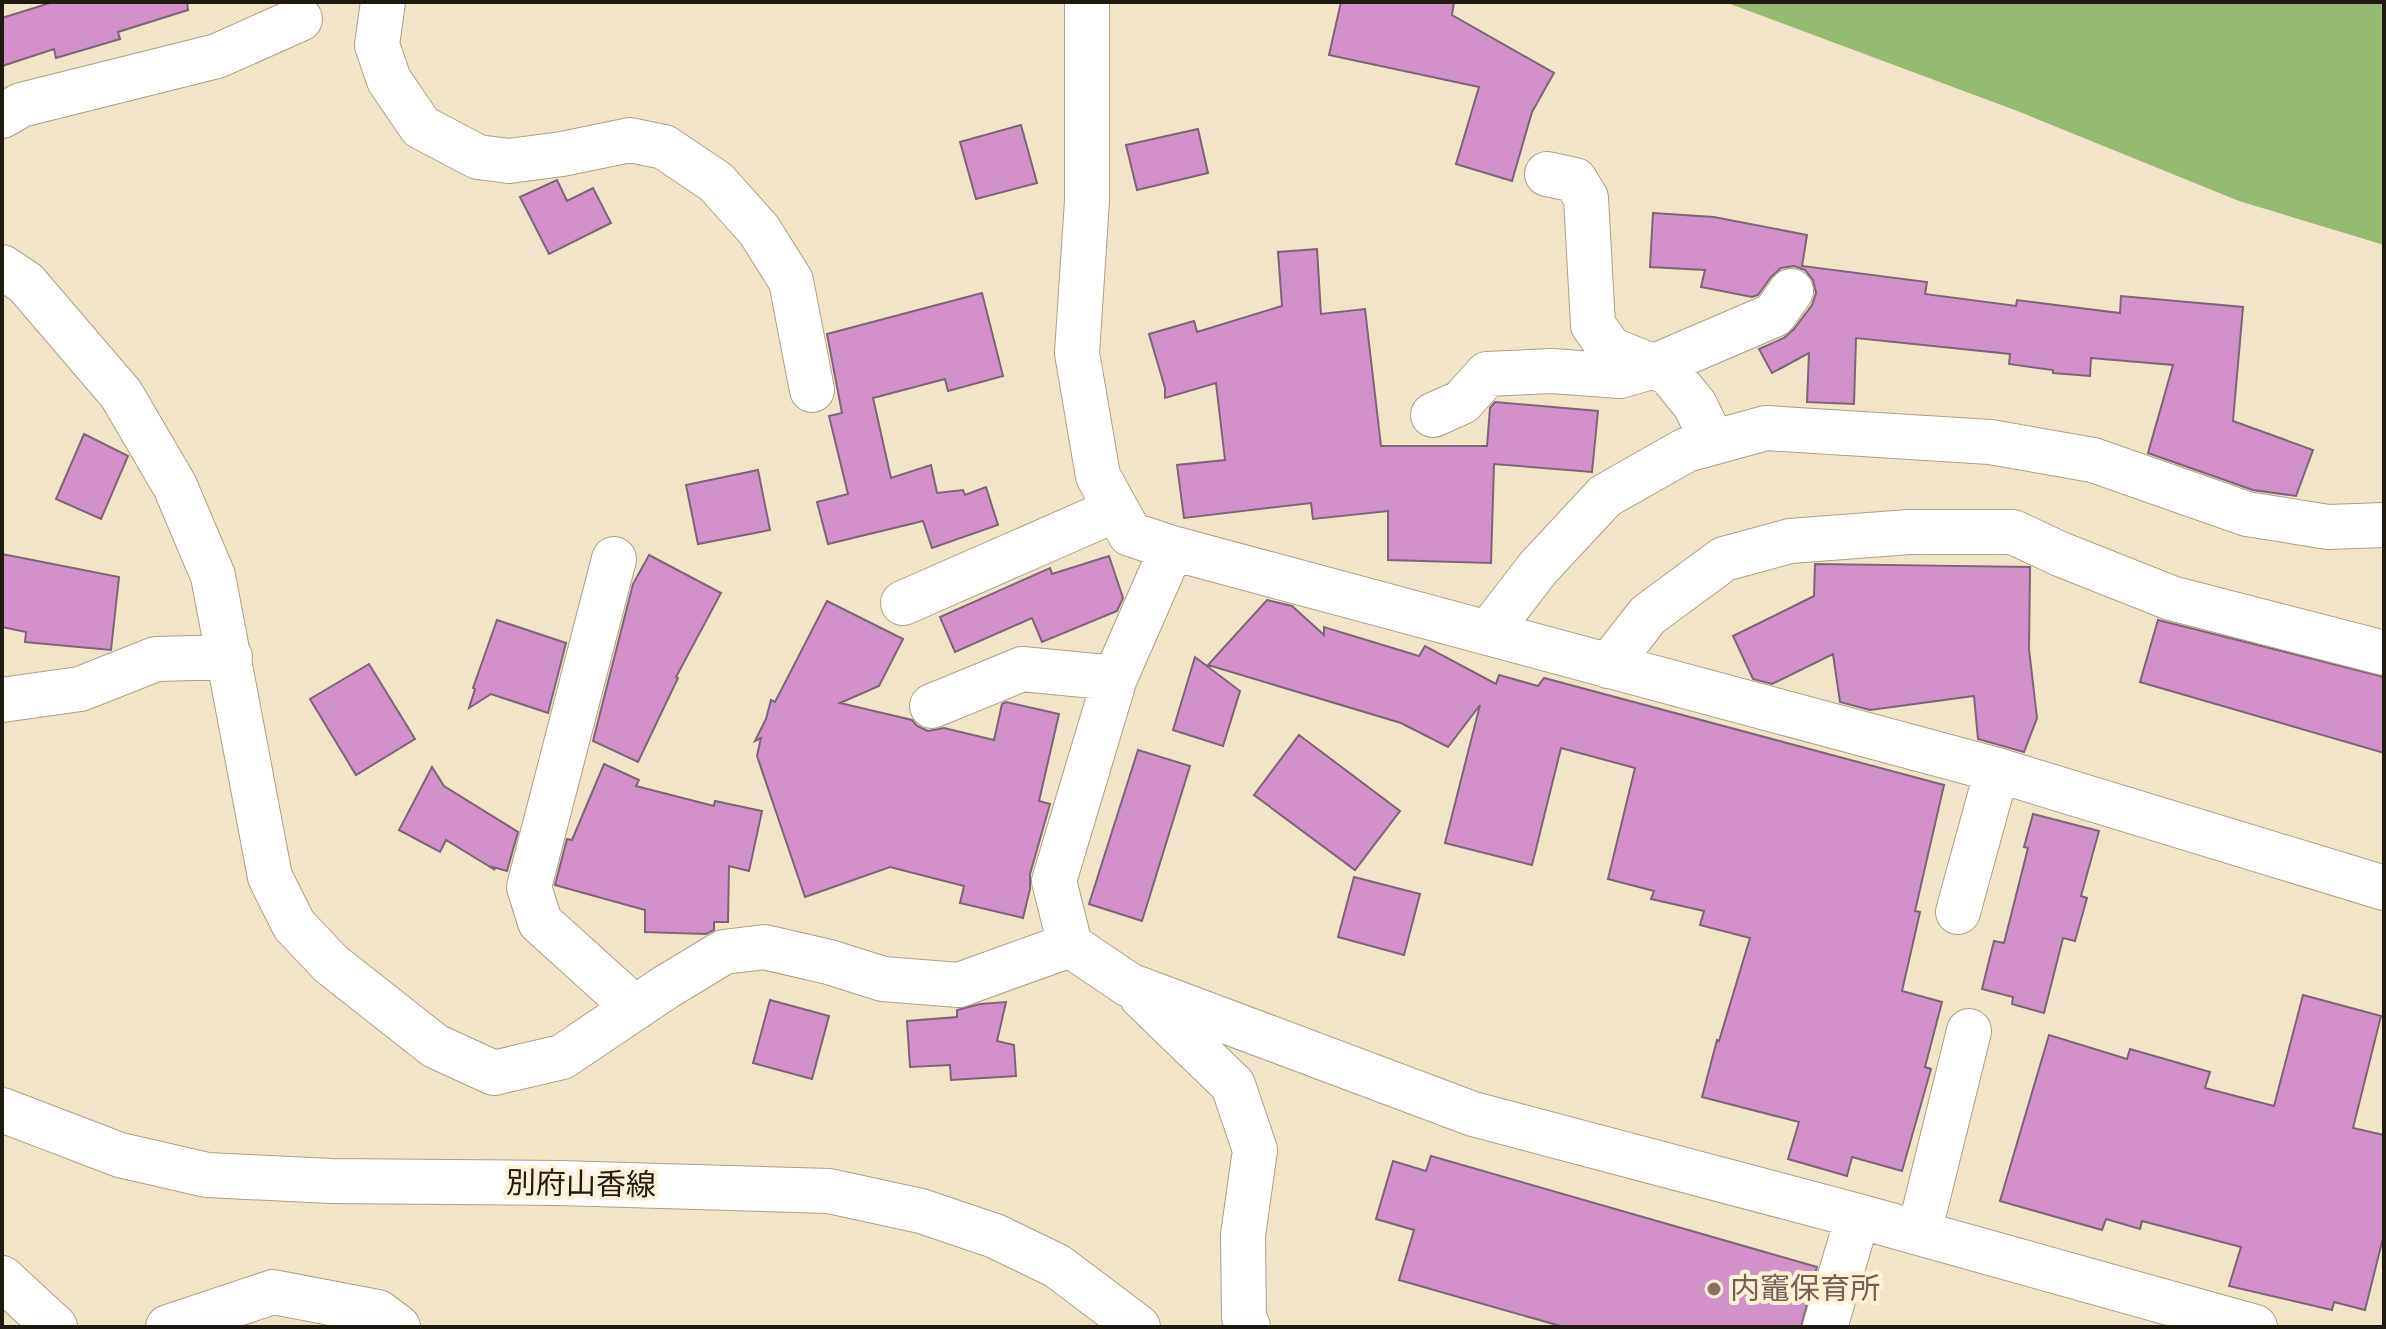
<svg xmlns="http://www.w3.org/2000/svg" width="2386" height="1329" font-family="Karla,'Noto Sans JP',sans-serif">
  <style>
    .forest { fill: #96ba6f }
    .building { fill: #d391c9; stroke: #7b6577; stroke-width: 2 }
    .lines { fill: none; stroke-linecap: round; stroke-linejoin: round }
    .minor-casing { stroke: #aca086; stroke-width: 46 }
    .major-casing { stroke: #aca086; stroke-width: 46 }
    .minor { stroke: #fff; stroke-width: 44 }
    .major { stroke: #fff; stroke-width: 44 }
    .education-dot { fill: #8d6e63; stroke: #fff1d6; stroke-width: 3 }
    .labels { text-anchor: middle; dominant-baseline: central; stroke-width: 8; stroke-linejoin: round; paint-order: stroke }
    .street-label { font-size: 30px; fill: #1f1a10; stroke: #fff1d6 }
    .education-label { font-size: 30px; fill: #785e54; stroke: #fff1d6; text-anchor: start }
  </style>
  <rect width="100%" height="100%" fill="#f1e4c9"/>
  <!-- forest -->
  <path class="forest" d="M 1725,2 L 2384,2 L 2384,245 L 2239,201 L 2020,112 Z"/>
  <!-- building -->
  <path class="building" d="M 53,2 L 187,2 L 188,10 L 118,32 L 120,39 L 56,58 L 54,49 L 2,66 L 2,18 Z
    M 1341,2 L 1454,2 L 1452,15 L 1554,73 L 1532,112 L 1512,181 L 1456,164 L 1479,87 L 1329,55 Z
    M 1021,125 L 1037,183 L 976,199 L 960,142 Z
    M 1198,129 L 1208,173 L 1137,190 L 1126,145 Z
    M 557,180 L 567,201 L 593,188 L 611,223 L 549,254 L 520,197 Z
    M 1653,213 L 1714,217 L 1807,235 L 1802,266 L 1927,282 L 1925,294 L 2016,306 L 2017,300 L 2120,313 L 2121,296 L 2243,307 L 2233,421 L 2313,450 L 2296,496 L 2253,490 L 2148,453 L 2173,365 L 2091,358 L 2090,376 L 2053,373 L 2053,370 L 2009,364 L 2010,354 L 1856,338 L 1854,404 L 1807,402 L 1809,353 L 1772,373 L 1759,349 L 1784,338 L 1794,329 L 1812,305 L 1816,293 L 1813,280 L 1805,270 L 1794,266 L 1781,268 L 1771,277 L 1758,295 L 1752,297 L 1701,287 L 1705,270 L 1650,267 Z
    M 1317,249 L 1321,314 L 1365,309 L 1381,446 L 1487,446 L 1490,408 L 1495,402 L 1598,411 L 1592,472 L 1494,464 L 1491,563 L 1388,560 L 1388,511 L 1313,519 L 1311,503 L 1184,518 L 1177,465 L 1225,460 L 1216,383 L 1165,398 L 1165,388 L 1149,334 L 1194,321 L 1197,332 L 1282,306 L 1278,252 Z
    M 982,293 L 1003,376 L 948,391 L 945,379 L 873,398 L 891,478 L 931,465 L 937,493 L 963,490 L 965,495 L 986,487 L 998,525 L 932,548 L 923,521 L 828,544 L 817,502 L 848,494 L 829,416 L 842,413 L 827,334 Z
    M 84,434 L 128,456 L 101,519 L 56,499 Z
    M 758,470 L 770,530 L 698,544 L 686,485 Z
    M 2,554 L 119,577 L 111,650 L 25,642 L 26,632 L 2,627 Z
    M 649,555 L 721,593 L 676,677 L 678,678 L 638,762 L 593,741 L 633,584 Z
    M 1109,556 L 1123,598 L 1117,611 L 1042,642 L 1032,618 L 955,652 L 940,617 L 1050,568 L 1052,574 Z
    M 1815,564 L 2030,567 L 2029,649 L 2037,718 L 2024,752 L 1978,739 L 1974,696 L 1870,710 L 1840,702 L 1833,654 L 1772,684 L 1753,679 L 1733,636 L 1814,596 Z
    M 1267,600 L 1292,606 L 1324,635 L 1324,627 L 1419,656 L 1425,646 L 1496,684 L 1499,675 L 1538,686 L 1544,678 L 1944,785 L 1915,911 L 1920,912 L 1902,991 L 1942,1002 L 1925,1067 L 1931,1069 L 1902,1171 L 1852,1157 L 1847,1176 L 1788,1159 L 1799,1122 L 1702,1097 L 1717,1040 L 1719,1041 L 1750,938 L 1700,925 L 1704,911 L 1651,899 L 1654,891 L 1608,879 L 1635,768 L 1561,748 L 1532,865 L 1445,843 L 1480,705 L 1448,747 L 1401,723 L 1208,665 Z
    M 827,601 L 903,639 L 879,686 L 840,703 L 912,720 L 917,726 L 928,731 L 944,728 L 994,740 L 1002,704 L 1006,702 L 1059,714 L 1039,801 L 1050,804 L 1030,874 L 1030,889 L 1023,918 L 960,903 L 964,886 L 890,867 L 805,897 L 757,756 L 761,738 L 755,741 L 766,719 L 771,700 L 775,702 Z
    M 497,620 L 566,643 L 548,713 L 491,694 L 469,708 L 475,689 L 473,688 Z
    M 2158,620 L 2384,677 L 2384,753 L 2140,682 Z
    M 1195,657 L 1240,691 L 1223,746 L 1173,730 Z
    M 369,664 L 415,739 L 356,775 L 310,699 Z
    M 1299,735 L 1400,811 L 1355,870 L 1254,795 Z
    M 1138,750 L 1190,766 L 1142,921 L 1089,904 Z
    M 604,764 L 639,780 L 636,786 L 714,806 L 715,801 L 762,811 L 749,871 L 729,866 L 728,922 L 714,922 L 714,930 L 706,934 L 645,932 L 645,910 L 555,885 L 567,839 L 572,840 Z
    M 432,767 L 444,786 L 518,832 L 507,871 L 493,867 L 495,870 L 446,840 L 440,852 L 399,830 Z
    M 2033,814 L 2099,831 L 2081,896 L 2087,898 L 2075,941 L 2063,938 L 2044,1013 L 2012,1004 L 2013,997 L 1982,989 L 1994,941 L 2004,943 L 2028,848 L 2024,847 Z
    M 1354,877 L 1420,894 L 1404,955 L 1338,937 Z
    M 2303,995 L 2381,1016 L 2353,1128 L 2384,1135 L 2384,1234 L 2365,1310 L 2334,1302 L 2332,1310 L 2229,1286 L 2241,1247 L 2142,1221 L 2140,1229 L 2106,1219 L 2102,1230 L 2000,1201 L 2049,1035 L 2127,1059 L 2130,1049 L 2210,1072 L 2205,1088 L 2274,1106 Z
    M 770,1000 L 829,1016 L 812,1079 L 753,1063 Z
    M 1006,1002 L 997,1041 L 1014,1045 L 1016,1076 L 951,1080 L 950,1065 L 910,1067 L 907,1021 L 957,1017 L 957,1010 L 980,1004 Z
    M 1431,1156 L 1817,1267 L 1801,1327 L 1564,1327 L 1399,1280 L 1414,1230 L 1376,1219 L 1393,1161 L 1426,1171 Z"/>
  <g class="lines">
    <!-- minor casing -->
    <g class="minor-casing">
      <path id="minor" d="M 383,2 L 377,45 L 389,80 L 421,127 L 478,157 L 509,161 L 562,154 L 630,140 L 664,147 L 716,182 L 759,230 L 791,281 L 812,390
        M 1087,2 L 1087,201 L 1077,353 L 1098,476 L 1130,534 L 1172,548 L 1997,770 L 2384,888
        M 2,116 L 21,105 L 217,56 L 300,19
        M 1547,174 L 1575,180 L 1586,198 L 1593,325 L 1610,349 L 1669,373 L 1695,405 L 1713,442
        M 2,267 L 26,283 L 121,394 L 175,486 L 213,576 L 270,877 L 294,925 L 331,964 L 435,1046 L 494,1073 L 562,1057 L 666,987 L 724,952 L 764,947 L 829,962 L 883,979 L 959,985 L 1070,945
        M 1433,415 L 1462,402 L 1487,374 L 1552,371 L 1620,376 L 1655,366 L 1774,315 L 1791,291
        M 1172,548 L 1115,678 L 1054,881 L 1070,945 L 1129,985 L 1473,1114 L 1858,1216 L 2255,1327
        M 614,559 L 529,887 L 540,922 L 635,1008
        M 903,603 L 1115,510
        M 1488,633 L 1538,568 L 1605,496 L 1686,450 L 1766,428 L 1990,442 L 2093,460 L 2247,514 L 2328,527 L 2384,525
        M 1608,666 L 1648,615 L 1724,559 L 1790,541 L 1909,532 L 2013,532 L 2060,554 L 2171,598 L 2384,653
        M 2,700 L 80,689 L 156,659 L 230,657
        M 932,706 L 1022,669 L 1115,678
        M 1958,912 L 1997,770
        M 1142,997 L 1233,1085 L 1255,1150 L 1243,1235 L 1244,1317 L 1248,1327
        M 1919,1233 L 1969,1031
        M 2,1278 L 55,1327
        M 168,1327 L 273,1292 L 378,1312 L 398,1327
        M 1825,1327 L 1858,1216"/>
    </g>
    <!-- major casing -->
    <g class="major-casing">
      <path id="major" d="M 2,1110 L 120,1155 L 207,1175 L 331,1181 L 559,1183 L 829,1191 L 921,1211 L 995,1236 L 1057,1266 L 1138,1327"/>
    </g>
    <!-- minor -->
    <use href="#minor" class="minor"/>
    <!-- major -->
    <use href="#major" class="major"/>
  </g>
  <!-- markers -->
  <circle class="education-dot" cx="1714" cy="1289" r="8"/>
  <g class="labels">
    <!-- street labels -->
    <g class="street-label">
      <text transform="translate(581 1184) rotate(1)">別府山香線</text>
    </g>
    <!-- education labels -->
    <g class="education-label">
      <text x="1730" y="1289">内竈保育所</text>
    </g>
  </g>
  <!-- border -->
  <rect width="2386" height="1329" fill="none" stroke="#1f1a10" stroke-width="8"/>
</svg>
